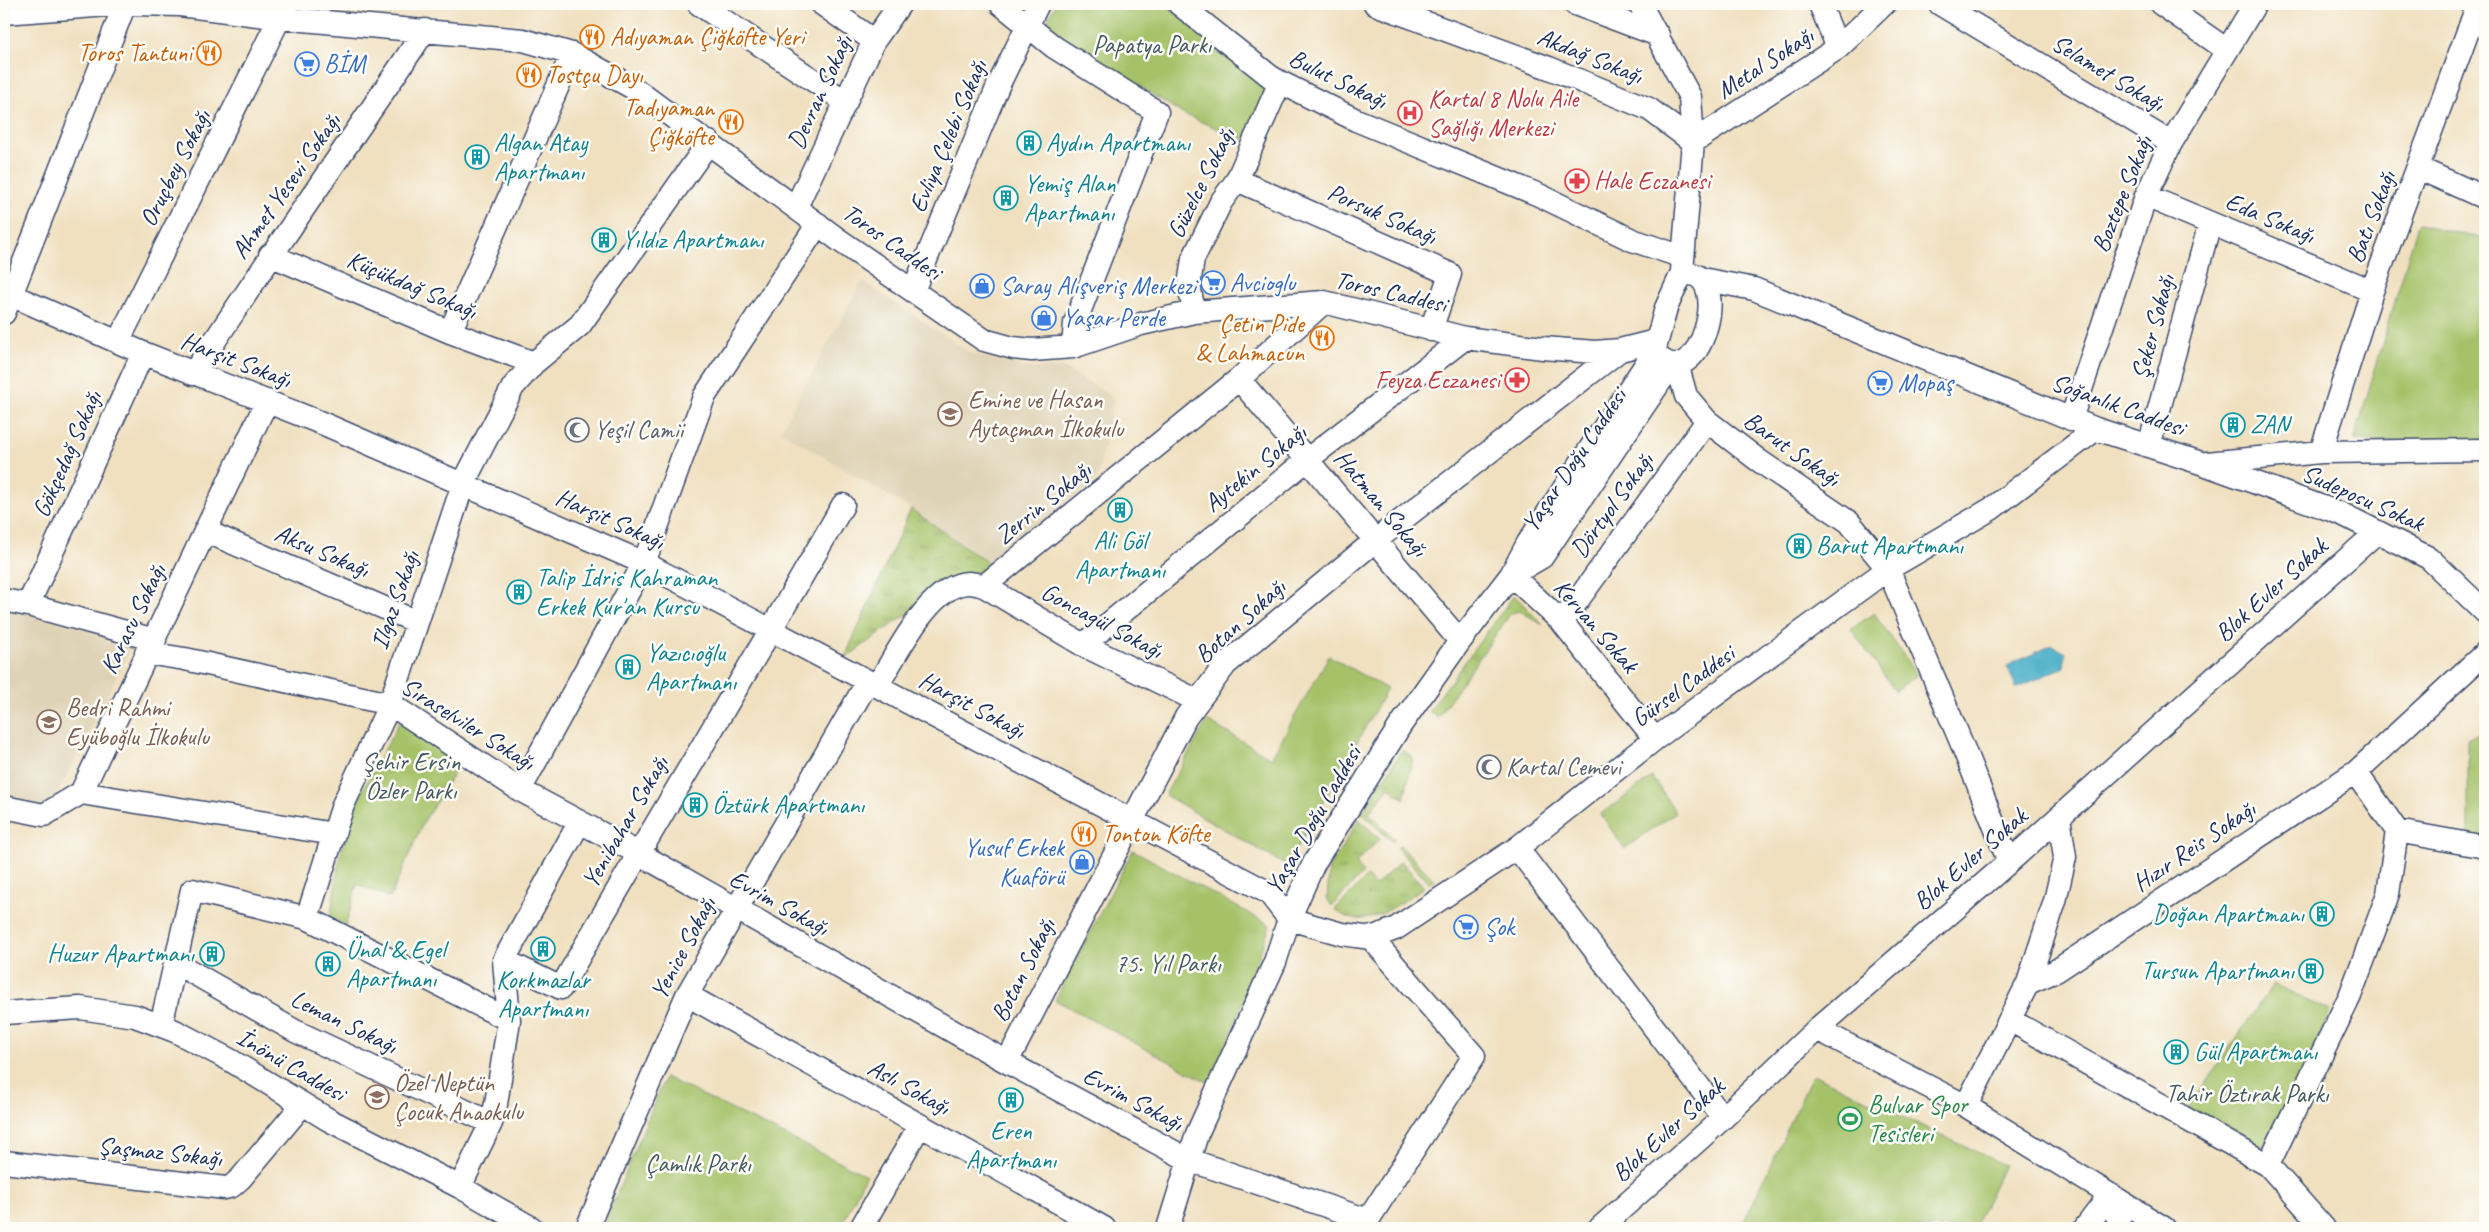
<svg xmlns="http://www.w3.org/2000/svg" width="2489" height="1232" font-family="Caveat,sans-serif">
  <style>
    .built { fill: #dfd3b6 }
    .grass { fill: url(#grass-tufts); stroke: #607864 }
    .green { fill: #a5c269; stroke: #607864 }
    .water { fill: #47adc7; stroke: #316e92 }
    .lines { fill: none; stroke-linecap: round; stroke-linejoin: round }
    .minor-casing { stroke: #3b4a6d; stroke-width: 25 }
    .minor { stroke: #fff; stroke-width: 22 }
    .labels { text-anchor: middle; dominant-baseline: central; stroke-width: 5; stroke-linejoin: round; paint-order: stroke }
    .food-label { font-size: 25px; fill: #c56008; stroke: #fdfcf7; text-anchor: start }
    .park-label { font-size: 25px; fill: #445b61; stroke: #fdfcf7 }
    .street-label { font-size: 25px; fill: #1b2f5e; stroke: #fdfcf7 }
    .shop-label { font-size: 25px; fill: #366cbe; stroke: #fdfcf7; text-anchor: start }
    .health-label { font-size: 25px; fill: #be3a42; stroke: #fdfcf7; text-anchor: start }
    .culture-label { font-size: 25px; fill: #0d838f; stroke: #fdfcf7; text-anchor: start }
    .education-label { font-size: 25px; fill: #785e54; stroke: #fdfcf7; text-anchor: start }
    .worship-label { font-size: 25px; fill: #5b616d; stroke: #fdfcf7; text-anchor: start }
    .leisure-label { font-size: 25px; fill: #27864d; stroke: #fdfcf7; text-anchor: start }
  </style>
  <defs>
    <pattern id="grass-tufts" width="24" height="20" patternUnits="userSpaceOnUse" patternTransform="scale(1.25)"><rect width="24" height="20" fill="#a5c269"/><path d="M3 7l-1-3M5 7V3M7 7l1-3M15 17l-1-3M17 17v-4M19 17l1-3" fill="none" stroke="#869e5a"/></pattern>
  </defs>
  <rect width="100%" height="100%" fill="#fdfcf7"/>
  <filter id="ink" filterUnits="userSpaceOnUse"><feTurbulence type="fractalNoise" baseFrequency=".02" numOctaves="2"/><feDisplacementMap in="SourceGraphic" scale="10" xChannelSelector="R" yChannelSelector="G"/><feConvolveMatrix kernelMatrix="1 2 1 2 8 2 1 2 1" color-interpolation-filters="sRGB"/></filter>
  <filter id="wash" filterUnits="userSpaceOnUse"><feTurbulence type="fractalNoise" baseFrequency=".0096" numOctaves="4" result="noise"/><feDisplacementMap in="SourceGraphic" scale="20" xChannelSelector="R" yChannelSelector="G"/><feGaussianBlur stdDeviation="1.12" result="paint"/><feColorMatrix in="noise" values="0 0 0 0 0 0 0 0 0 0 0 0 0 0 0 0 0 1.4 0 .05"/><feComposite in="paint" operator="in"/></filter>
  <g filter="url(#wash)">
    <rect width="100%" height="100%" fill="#f0e0c0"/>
    <!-- built -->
    <path class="built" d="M 862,281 L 971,353 L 1026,368 L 1064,368 L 1114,398 L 1097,479 L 995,568 L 911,509 L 780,431 Z
      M 4,608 L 129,640 L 132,646 L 50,808 L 4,798 Z"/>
    <!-- grass -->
    <path class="grass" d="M 911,509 L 995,568 L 935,594 L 844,659 Z
      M 1514,595 L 1543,625 L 1520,611 L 1511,613 L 1437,718 L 1429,711 Z
      M 1402,750 L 1413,757 L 1404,799 L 1389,787 L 1369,813 L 1395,839 L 1392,842 L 1362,813 Z
      M 1359,819 L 1380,839 L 1356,863 L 1363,873 L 1332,906 L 1327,899 L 1329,869 Z
      M 1400,845 L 1402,847 L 1434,880 L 1430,883 L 1397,848 Z
      M 1401,861 L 1424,887 C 1399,903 1363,936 1335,909 L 1367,877 L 1375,886 Z"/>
    <!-- green -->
    <path class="green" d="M 1056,4 L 1166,4 L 1268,87 L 1244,140 L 1183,114 L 1045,25 Z
      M 2418,224 L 2485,239 L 2485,448 L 2354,440 Z
      M 1874,613 L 1917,675 L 1895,691 L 1851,629 Z
      M 1329,656 L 1387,689 L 1287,866 L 1165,795 L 1207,721 L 1271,758 Z
      M 400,721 L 461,762 L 423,823 L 390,898 L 357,884 L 346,925 L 330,918 L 340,856 L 355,805 Z
      M 2485,733 L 2485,838 L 2468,835 L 2468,738 Z
      M 1652,777 L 1676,812 L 1624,849 L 1601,814 Z
      M 1133,850 L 1270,925 L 1213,1085 L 1055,1000 Z
      M 2273,984 L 2331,1010 L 2269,1143 L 2266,1147 L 2261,1148 L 2188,1109 Z
      M 1813,1074 L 2004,1165 L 1974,1228 L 1741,1228 Z
      M 665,1077 L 866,1175 L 840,1228 L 603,1228 Z"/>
    <!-- water -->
    <path class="water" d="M 2052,645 L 2066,653 L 2064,667 L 2016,688 L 2007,666 Z"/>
  </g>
  <g filter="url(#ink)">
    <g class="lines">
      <!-- minor casing -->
      <g class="minor-casing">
        <path id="minor" d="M 130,4 L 180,5 L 281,18 L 523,40 L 572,54 L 635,89 L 839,240 L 984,340 L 1013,348 L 1032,350 L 1073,347 L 1141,324 L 1194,312 L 1324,302 L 1465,338 L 1543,348 L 1595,352 L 1620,350 L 1656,341
          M 699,4 L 846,102
          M 822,4 L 874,41
          M 1001,4 L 1054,47 L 1157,112 L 1075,323 L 1073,347
          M 1179,4 L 1271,77 L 1280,82 L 1356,120 L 1539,195 L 1632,240 L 1683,257
          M 1375,4 L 1549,68 L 1649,109 L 1693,142 L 1838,48 L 1884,4
          M 1575,4 L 1658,35
          M 1640,4 L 1690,97 L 1693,142 L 1682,271
          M 1820,4 L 1838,48
          M 1940,4 L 2171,143
          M 2161,4 L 2227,50
          M 4,13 L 121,4
          M 2418,168 L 2485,198
          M 1237,180 L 1450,274 L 1431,330
          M 2146,196 L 2372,291
          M 796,207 L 874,41 L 900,4
          M 270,255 L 450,332 L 534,363
          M 1702,279 L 1754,289 L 2096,429 L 2201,463 L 2342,514 L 2429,558 L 2485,612
          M 913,291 L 998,86 L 1038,4
          M 11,295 L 143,353 L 324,424 L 644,563 L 1269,893 L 1289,919
          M 1194,312 L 1189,285 L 1193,259 L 1221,202 L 1237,180 L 1280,82
          M 4,313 L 125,4
          M 450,332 L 572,54
          M 118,342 L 286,5
          M 1677,364 L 1686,396 L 1707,421 L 1758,460 L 1849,522 L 1888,569 L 1961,742 L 2009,862
          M 193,374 C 268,258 348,145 425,30
          M 1239,379 L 1460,641
          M 267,401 L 81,793 L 334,834
          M 2071,419 L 2146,196 L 2171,143 L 2255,4
          M 2149,446 L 2210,223
          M 2321,452 L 2372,291 L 2478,4
          M 2207,463 L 2321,452 L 2485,450
          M 205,531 L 417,622
          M 1511,575 L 1542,557 L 1672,364
          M 1511,575 L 1562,622 L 1655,739
          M 984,586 L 1083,645 L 1196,700
          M 4,600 L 28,605 L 155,640
          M 28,605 L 143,353
          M 1562,622 L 1707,421
          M 1083,645 L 1308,459 L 1465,338
          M 146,653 L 185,659 L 390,704 L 520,790 L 638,853 L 1007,1062 L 1189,1160 L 1368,1220 L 1474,1056 L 1371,938
          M 877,686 C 896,656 930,583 969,583 C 974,583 980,585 984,586 L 1239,379 L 1324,302
          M 520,790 L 644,563 L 704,397 L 818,224
          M 4,807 L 44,815 L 81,793
          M 2397,831 L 2485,847
          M 1517,848 L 1723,1118
          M 307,918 L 343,805 L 390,704 L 463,484 L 513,387 L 534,363 L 580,325 L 709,142
          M 1289,919 L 1342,934 L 1371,938 L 1395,929 L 1517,848 L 1655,739 L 1888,569 L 1991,509 L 2096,429
          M 504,960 L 561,988 C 653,826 751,667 843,505
          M 176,963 L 295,1031 L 491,1123
          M 2028,983 L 2055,901 L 2065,857 L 2059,817
          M 687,995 L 1104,1228
          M 4,1013 L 80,1008 L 135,1016 L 175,1031 L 230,1060 L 329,1120 L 460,1187 L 532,1228
          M 2010,1020 L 2268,1165 L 2324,1228
          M 161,1025 L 192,890 L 307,918 L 509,1020
          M 1817,1029 L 1966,1106
          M 1007,1062 L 1186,717 L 1226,664 L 1376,540 L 1620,350
          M 4,1162 L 225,1188 L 232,1186 L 241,1178 L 303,1104
          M 2268,1165 L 2350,996 L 2388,894 L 2397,831 L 2356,772
          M 460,1187 L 491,1123 L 496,1104 L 509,1020 L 504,960 L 579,823
          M 2110,1195 L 2121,1228
          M 587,1228 L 687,995 L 868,681
          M 861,1228 L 920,1125
          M 1168,1228 L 1197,1134 L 1275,962 L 1289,919 L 1314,863 L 1400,726 L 1460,641 L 1511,575 L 1528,543 L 1654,352 L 1666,308 L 1681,275 C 1738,261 1699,407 1654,352
          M 1600,1228 L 1723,1118 L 1817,1029 L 2009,862 L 2376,533
          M 2085,1228 L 2110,1195
          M 2164,1228 L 1966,1106 L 2028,983 L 2056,971 L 2356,772 L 2485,653"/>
      </g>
      <!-- minor -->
      <use href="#minor" class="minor"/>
    </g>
  </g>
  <!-- icons -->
  <defs>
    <g id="restaurant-ring" transform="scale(1.25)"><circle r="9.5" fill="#fdfcf7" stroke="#e8710a" stroke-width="1.5"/><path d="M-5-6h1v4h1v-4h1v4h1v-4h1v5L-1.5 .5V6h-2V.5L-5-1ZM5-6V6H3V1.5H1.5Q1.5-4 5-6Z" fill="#e8710a"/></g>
    <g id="supermarket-ring" transform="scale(1.25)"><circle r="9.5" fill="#fdfcf7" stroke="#3f7fe0" stroke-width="1.5"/><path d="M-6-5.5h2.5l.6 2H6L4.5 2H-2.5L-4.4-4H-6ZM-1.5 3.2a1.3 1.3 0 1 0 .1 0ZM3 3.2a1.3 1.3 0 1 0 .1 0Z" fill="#3f7fe0"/></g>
    <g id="hospital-ring" transform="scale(1.25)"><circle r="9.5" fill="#fdfcf7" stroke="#e0444e" stroke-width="1.5"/><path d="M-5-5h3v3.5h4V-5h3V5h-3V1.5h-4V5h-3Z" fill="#e0444e"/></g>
    <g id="building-ring" transform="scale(1.25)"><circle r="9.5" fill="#fdfcf7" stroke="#0f9aa8" stroke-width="1.5"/><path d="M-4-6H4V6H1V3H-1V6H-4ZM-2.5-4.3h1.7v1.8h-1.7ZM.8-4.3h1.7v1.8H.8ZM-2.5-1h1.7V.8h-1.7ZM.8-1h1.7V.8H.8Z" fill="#0f9aa8"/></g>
    <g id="pharmacy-ring" transform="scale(1.25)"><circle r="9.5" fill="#fdfcf7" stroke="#e0444e" stroke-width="1.5"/><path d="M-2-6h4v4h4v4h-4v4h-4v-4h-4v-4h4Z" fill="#e0444e"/></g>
    <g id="shop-ring" transform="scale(1.25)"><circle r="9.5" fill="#fdfcf7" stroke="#3f7fe0" stroke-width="1.5"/><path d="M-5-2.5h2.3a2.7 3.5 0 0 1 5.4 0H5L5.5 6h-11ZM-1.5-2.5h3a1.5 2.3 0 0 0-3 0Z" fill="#3f7fe0"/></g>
    <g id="school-ring" transform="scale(1.25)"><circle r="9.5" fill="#fdfcf7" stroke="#8d6e63" stroke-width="1.5"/><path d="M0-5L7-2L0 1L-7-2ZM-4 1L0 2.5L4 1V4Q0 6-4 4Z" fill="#8d6e63"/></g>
    <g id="mosque-ring" transform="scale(1.25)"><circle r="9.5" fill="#fdfcf7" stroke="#6b7280" stroke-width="1.5"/><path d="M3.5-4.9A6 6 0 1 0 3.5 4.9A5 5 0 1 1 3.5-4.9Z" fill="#6b7280"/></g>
    <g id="stadium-ring" transform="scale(1.25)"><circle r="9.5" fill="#fdfcf7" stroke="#2e9e5b" stroke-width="1.5"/><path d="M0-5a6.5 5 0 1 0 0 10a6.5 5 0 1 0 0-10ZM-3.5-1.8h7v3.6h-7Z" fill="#2e9e5b"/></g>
  </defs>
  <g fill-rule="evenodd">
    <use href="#restaurant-ring" x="592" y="37"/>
    <use href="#restaurant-ring" x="209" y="53"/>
    <use href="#supermarket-ring" x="307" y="64"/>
    <use href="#restaurant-ring" x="529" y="75"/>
    <use href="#hospital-ring" x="1410" y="113"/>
    <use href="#restaurant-ring" x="731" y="122"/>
    <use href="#building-ring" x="1029" y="143"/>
    <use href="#building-ring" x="477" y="157"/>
    <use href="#pharmacy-ring" x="1577" y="181"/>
    <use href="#building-ring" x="1006" y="198"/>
    <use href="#building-ring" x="604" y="240"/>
    <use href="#supermarket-ring" x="1213" y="283"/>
    <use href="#shop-ring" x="982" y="286"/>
    <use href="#shop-ring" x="1044" y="318"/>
    <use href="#restaurant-ring" x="1322" y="338"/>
    <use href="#pharmacy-ring" x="1517" y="380"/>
    <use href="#supermarket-ring" x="1880" y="383"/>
    <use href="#school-ring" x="950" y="414"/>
    <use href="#building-ring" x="2233" y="425"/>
    <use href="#mosque-ring" x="577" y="430"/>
    <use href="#building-ring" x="1120" y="510"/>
    <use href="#building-ring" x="1799" y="546"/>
    <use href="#building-ring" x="519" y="592"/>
    <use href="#building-ring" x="628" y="667"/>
    <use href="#school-ring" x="49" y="722"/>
    <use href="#mosque-ring" x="1489" y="767"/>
    <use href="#building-ring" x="695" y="805"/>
    <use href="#restaurant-ring" x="1084" y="834"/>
    <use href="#shop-ring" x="1082" y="862"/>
    <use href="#building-ring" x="2322" y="914"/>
    <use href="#supermarket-ring" x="1466" y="927"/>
    <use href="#building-ring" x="543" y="949"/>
    <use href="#building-ring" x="212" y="954"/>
    <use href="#building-ring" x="328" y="964"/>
    <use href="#building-ring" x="2311" y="971"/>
    <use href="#building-ring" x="2176" y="1052"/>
    <use href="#school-ring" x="377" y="1097"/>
    <use href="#building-ring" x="1011" y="1100"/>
    <use href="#stadium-ring" x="1850" y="1119"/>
  </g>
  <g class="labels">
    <!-- food labels -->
    <g class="food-label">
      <text x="610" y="37">Adıyaman Çiğköfte Yeri</text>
      <text x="192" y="53" text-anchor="end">Toros Tantuni</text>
      <text x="546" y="75">Tostçu Dayı</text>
      <text x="714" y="108" text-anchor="end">Tadıyaman<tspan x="714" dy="29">Çiğköfte</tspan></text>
      <text x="1304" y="324" text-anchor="end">Çetin Pide<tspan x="1304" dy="29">&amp; Lahmacun</tspan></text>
      <text x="1102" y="834">Tonton Köfte</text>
    </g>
    <!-- park labels -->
    <g class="park-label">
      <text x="1152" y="45">Papatya Parkı</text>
      <text x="411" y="762">Şehir Ersin<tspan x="411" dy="29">Özler Parkı</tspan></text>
      <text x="1168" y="964">75. Yıl Parkı</text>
      <text x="2247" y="1094">Tahir Öztırak Parkı</text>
      <text x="698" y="1164">Çamlık Parkı</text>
    </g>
    <!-- street labels -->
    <g class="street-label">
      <text transform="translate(1590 56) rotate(22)">Akdağ Sokağı</text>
      <text transform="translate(1765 63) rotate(-33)">Metal Sokağı</text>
      <text transform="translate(2108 73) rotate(31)">Selamet Sokağı</text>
      <text transform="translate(1338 79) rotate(26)">Bulut Sokağı</text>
      <text transform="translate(820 92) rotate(-65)">Devran Sokağı</text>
      <text transform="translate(948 136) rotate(-67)">Evliya Çelebi Sokağı</text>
      <text transform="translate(175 168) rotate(-63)">Oruçbey Sokağı</text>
      <text transform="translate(1201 183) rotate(-63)">Güzelce Sokağı</text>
      <text transform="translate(286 186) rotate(-55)">Ahmet Yesevi Sokağı</text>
      <text transform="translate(2122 194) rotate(-68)">Boztepe Sokağı</text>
      <text transform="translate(1382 214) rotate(24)">Porsuk Sokağı</text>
      <text transform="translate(2371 217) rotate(-69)">Batı Sokağı</text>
      <text transform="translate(2270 218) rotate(23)">Eda Sokağı</text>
      <text transform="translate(892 242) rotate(35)">Toros Caddesi</text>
      <text transform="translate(412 285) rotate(23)">Küçükdağ Sokağı</text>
      <text transform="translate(1391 292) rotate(13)">Toros Caddesi</text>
      <text transform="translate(2153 327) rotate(-75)">Şeker Sokağı</text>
      <text transform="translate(236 360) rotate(21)">Harşit Sokağı</text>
      <text transform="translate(2118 405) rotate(20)">Soğanlık Caddesi</text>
      <text transform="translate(1792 449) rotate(35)">Barut Sokağı</text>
      <text transform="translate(67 454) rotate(-66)">Gökçedağ Sokağı</text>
      <text transform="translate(1574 460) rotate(-56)">Yaşar Doğu Caddesi</text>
      <text transform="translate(1255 468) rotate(-39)">Aytekin Sokağı</text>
      <text transform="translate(2363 498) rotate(24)">Sudeposu Sokak</text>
      <text transform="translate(1043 503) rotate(-39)">Zerrin Sokağı</text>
      <text transform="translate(1381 503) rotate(50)">Hatman Sokağı</text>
      <text transform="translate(1612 505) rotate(-54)">Dörtyol Sokağı</text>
      <text transform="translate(610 519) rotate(24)">Harşit Sokağı</text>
      <text transform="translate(322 551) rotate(23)">Aksu Sokağı</text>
      <text transform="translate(2271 590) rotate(-42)">Blok Evler Sokak</text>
      <text transform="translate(395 600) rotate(-71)">Ilgaz Sokağı</text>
      <text transform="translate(133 619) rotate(-64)">Karasu Sokağı</text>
      <text transform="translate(1102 621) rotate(28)">Goncagül Sokağı</text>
      <text transform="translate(1240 621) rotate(-42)">Botan Sokağı</text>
      <text transform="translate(1596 626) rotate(49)">Kervan Sokak</text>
      <text transform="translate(1683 686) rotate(-36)">Gürsel Caddesi</text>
      <text transform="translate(972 705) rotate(28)">Harşit Sokağı</text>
      <text transform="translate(468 724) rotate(32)">Sıraselviler Sokağı</text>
      <text transform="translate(1313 820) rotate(-60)">Yaşar Doğu Caddesi</text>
      <text transform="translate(625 822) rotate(-60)">Yenibahar Sokağı</text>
      <text transform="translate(2194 846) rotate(-34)">Hızır Reis Sokağı</text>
      <text transform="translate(1970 859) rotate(-41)">Blok Evler Sokak</text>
      <text transform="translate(779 903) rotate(29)">Evrim Sokağı</text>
      <text transform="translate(683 948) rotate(-62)">Yenice Sokağı</text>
      <text transform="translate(1023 970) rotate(-63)">Botan Sokağı</text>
      <text transform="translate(344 1022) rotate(26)">Leman Sokağı</text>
      <text transform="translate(291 1065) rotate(30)">İnönü Caddesi</text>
      <text transform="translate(909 1087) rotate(29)">Aslı Sokağı</text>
      <text transform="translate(1133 1099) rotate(28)">Evrim Sokağı</text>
      <text transform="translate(1668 1130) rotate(-42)">Blok Evler Sokak</text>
      <text transform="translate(160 1152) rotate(6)">Şaşmaz Sokağı</text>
    </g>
    <!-- shop labels -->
    <g class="shop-label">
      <text x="324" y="64">BİM</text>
      <text x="1230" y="283">Avcioglu</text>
      <text x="1000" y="286">Saray Alışveriş Merkezi</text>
      <text x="1062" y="318">Yaşar Perde</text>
      <text x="1898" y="383">Mopaş</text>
      <text x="1064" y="848" text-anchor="end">Yusuf Erkek<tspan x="1064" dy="29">Kuaförü</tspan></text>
      <text x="1484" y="927">Şok</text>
    </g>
    <!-- health labels -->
    <g class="health-label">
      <text x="1428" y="99">Kartal 8 Nolu Aile<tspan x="1428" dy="29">Sağlığı Merkezi</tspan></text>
      <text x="1594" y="181">Hale Eczanesi</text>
      <text x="1500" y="380" text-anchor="end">Feyza Eczanesi</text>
    </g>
    <!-- culture labels -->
    <g class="culture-label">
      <text x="494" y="143">Algan Atay<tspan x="494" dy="29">Apartmanı</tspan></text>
      <text x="1046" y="143">Aydın Apartmanı</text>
      <text x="1024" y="184">Yemiş Alan<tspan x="1024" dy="29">Apartmanı</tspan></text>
      <text x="622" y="240">Yıldız Apartmanı</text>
      <text x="2250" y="425">ZAN</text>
      <text x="1120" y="541" text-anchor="middle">Ali Göl<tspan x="1120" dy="29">Apartmanı</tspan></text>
      <text x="1816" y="546">Barut Apartmanı</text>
      <text x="536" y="578">Talip İdris Kahraman<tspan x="536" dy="29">Erkek Kur'an Kursu</tspan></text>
      <text x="646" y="653">Yazıcıoğlu<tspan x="646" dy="29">Apartmanı</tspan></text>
      <text x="712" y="805">Öztürk Apartmanı</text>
      <text x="2304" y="914" text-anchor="end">Doğan Apartmanı</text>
      <text x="346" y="950">Ünal &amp; Egel<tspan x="346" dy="29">Apartmanı</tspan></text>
      <text x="194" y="954" text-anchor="end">Huzur Apartmanı</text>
      <text x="2294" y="971" text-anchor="end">Tursun Apartmanı</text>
      <text x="543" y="980" text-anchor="middle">Korkmazlar<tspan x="543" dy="29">Apartmanı</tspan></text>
      <text x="2194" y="1052">Gül Apartmanı</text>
      <text x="1011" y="1131" text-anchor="middle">Eren<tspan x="1011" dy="29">Apartmanı</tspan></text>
    </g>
    <!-- education labels -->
    <g class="education-label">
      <text x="968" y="400">Emine ve Hasan<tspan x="968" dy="29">Aytaçman İlkokulu</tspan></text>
      <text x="66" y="708">Bedri Rahmi<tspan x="66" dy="29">Eyüboğlu İlkokulu</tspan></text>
      <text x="394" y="1083">Özel Neptün<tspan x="394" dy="29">Çocuk Anaokulu</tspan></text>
    </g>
    <!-- worship labels -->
    <g class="worship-label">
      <text x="594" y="430">Yeşil Camii</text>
      <text x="1506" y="767">Kartal Cemevi</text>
    </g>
    <!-- leisure labels -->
    <g class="leisure-label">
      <text x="1868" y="1105">Bulvar Spor<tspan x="1868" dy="29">Tesisleri</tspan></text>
    </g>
  </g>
  <!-- margin -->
  <rect width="2489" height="1232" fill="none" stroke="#fdfcf7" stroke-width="20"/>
</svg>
